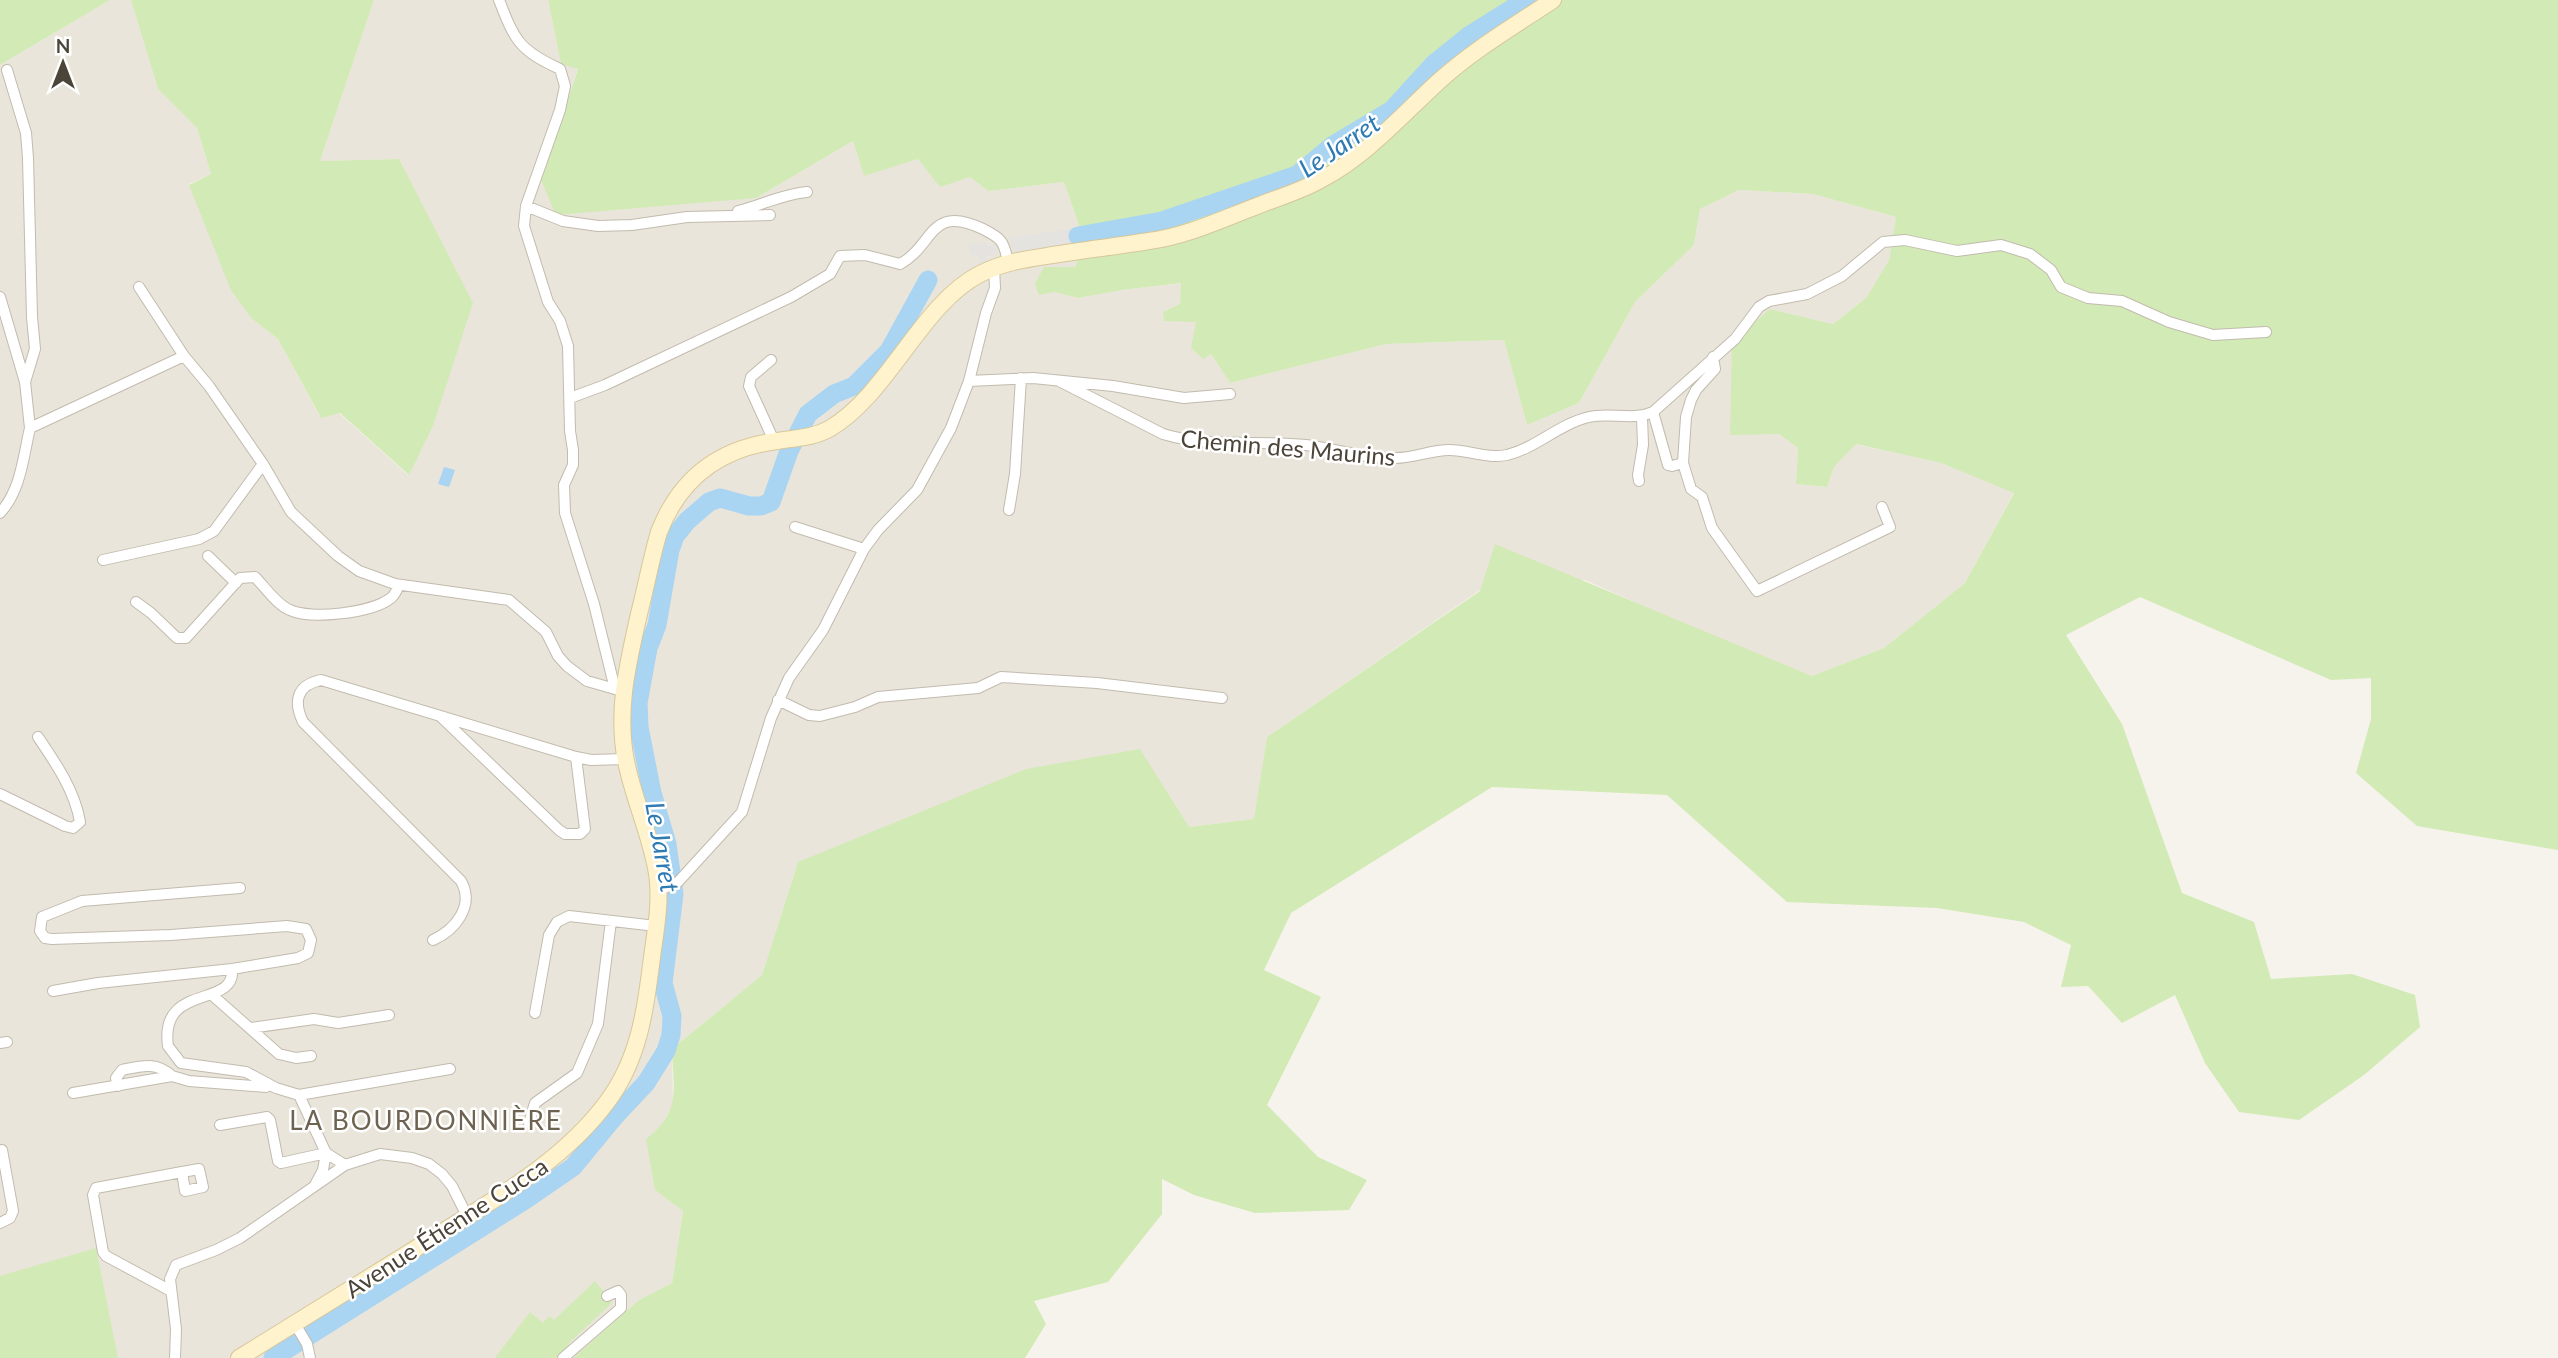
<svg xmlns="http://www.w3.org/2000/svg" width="2558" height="1358" font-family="Lato,sans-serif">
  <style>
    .residential { fill: #eae5da }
    .green { fill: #d2eab5 }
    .parking { fill: #e5e3e0 }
    .water { fill: #a9d4f2 }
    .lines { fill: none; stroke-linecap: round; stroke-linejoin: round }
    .river { stroke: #a9d4f2; stroke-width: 19 }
    .minor-casing { stroke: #c2bbae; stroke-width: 12 }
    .secondary-casing { stroke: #d6c79b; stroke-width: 18 }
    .minor { stroke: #fff; stroke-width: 10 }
    .secondary { stroke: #fff3cd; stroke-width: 16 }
    .labels { text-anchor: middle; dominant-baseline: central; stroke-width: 5; stroke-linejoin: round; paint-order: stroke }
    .street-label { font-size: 24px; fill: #4b4439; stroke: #fff }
    .water-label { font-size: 26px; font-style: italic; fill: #2e7ab2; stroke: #fff }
    .neighbourhood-label { font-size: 26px; letter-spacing: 2px; fill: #6e6250; stroke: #fff }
  </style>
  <rect width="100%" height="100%" fill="#f6f3ec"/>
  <!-- residential -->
  <path class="residential" d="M 110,0 L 131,0 L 158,89 L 197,128 L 211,174 L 189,184 L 252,319 L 278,339 L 320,417 L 339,413 L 408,475 L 433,426 L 399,159 L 320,161 L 374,0 L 548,0 L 561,63 L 578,68 L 541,180 L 756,198 L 853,141 L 864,175 L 918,159 L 940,186 L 970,177 L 988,191 L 1064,182 L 1084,240 L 1075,267 L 1054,292 L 1078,298 L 1121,290 L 1182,283 L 1180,304 L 1164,312 L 1196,322 L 1211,354 L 1230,383 L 1386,344 L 1504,340 L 1527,425 L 1579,403 L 1635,302 L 1694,245 L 1700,209 L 1739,190 L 1813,194 L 1896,217 L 1889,260 L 1866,298 L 1833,324 L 1770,309 L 1779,434 L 1798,448 L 1796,484 L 1827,487 L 1834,467 L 1855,444 L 1941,463 L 2014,492 L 1965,583 L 1884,648 L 1812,676 L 1691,627 L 1585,580 L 1480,590 L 1267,737 L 1255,819 L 1189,827 L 798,862 L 762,975 L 672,1049 L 673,1105 L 660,1128 L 655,1190 L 683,1210 L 672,1283 L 639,1300 L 573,1358 L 0,1358 L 0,65 Z"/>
  <!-- green -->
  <path class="green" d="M 0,0 L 110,0 L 0,65 Z
    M 131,0 L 374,0 L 320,161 L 399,159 L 473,303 L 433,426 L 409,475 L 340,413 L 321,418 L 278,339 L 252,319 L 231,290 L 189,185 L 211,174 L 197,128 L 158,89 Z
    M 548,0 L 2558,0 L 2558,850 L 2417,826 L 2356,773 L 2371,719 L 2371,678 L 2331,680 L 2140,597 L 2066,635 L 2122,724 L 2182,893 L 2254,922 L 2271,979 L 2352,974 L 2415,995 L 2420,1027 L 2364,1075 L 2299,1120 L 2239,1112 L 2205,1063 L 2175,995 L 2122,1023 L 2088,986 L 2061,987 L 2071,945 L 2024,922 L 1937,908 L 1787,902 L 1667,795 L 1492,787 L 1291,913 L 1264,970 L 1321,997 L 1267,1105 L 1318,1157 L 1367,1180 L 1349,1210 L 1255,1213 L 1194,1195 L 1162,1179 L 1162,1214 L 1108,1282 L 1034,1301 L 1046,1324 L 1025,1358 L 573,1358 L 639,1300 L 672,1283 L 683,1211 L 655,1190 L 646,1139 C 682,1112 673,1089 672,1049 L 762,975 L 798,862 L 1026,769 L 1140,749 L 1189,827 L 1254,819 L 1267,737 L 1480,591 L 1495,544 L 1812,676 L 1884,648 L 1965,583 L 2014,493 L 1941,463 L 1856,444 L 1834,467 L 1827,487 L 1796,484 L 1798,448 L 1779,434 L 1730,435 L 1732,342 L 1770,309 L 1833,324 L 1866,298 L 1889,260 L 1896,217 L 1813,194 L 1739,190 L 1700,209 L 1694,245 L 1635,302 L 1579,403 L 1527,425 L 1504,340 L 1386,344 L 1230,383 L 1211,354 L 1203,359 L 1191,348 L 1196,322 L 1164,321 L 1163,312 L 1180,304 L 1181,283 L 1122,290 L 1078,298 L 1054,292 L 1039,295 L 1035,284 L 1044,267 L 1075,267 L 1084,240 L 1064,182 L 988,191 L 970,177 L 940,187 L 918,159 L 864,176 L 853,141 L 756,198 L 556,215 L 541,180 L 578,69 L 561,64 Z
    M 96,1248 L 118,1358 L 0,1358 L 0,1276 Z
    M 595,1281 L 612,1303 L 569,1343 L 561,1358 L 495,1358 L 530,1312 L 543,1323 L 549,1316 L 554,1320 Z"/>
  <!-- parking -->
  <path class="parking" d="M 1076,228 L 1078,245 L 1020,254 L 1015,253 L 1011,246 L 1010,238 Z
    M 987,243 L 987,246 L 996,245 L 997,254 L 986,255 L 987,263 L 979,263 L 979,255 L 971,255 L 968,244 Z"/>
  <!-- water -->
  <path class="water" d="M 444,467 L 455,470 L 449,487 L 438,484 Z"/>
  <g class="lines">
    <!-- river -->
    <path class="river" d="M 1078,236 L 1162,221 L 1297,175 L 1332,146 L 1392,110 L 1434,64 L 1470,35 L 1526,0
      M 273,1358 L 525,1200 L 573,1167 L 615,1116 L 646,1083 L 666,1051 L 671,1035 L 672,1016 L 663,983 L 674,894 L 667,844 L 652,793 L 639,727 L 638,703 L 648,648 L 657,625 L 670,550 L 675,536 L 687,521 L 709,502 L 720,498 L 749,506 L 761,506 L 771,502 L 789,451 L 808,414 L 834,394 L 854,386 L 889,351 L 928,280"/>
    <!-- minor casing -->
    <g class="minor-casing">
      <path id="minor" d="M 499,0 C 515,41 519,50 560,69 L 565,86 L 560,110 L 526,206 L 524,226 L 548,302 L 560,321 L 568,346 L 570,431 L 573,450 L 573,465 L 564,485 L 565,513 L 594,604 L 615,689 L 623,691
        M 7,70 L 26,133 L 28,158 L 32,317 L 35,349 L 25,382 L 30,428
        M 526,206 L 563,221 L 598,226 L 632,225 L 687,217 L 770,215
        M 738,211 C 762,205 783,194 807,192
        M 139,287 L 184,356 L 209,386 L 263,464 L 291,512 L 338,556 L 359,571 L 395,584 L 509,600 L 546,632 L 558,656 L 567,666 L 587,681 L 615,689
        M 0,297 L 25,382
        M 771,360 L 751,377 L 749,386 L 774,441
        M 969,381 L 1033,378 L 1113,386 L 1184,398 L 1230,394
        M 1061,382 L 1163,434 C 1210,448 1258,440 1306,445 C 1337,449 1365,459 1396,458 C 1414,458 1431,450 1449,450 C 1469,450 1488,459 1507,455 C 1536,448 1559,424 1589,417 C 1611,412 1632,421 1653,412 L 1735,339 L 1759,307 L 1769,301 L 1807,294 L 1842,276 L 1883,242 L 1905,240 L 1957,251 L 2001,245 L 2030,254 L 2051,270 L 2061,287 L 2088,298 L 2122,301 L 2169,322 L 2213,335 L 2266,332
        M 570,398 L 605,385 L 791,297 L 830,274 L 840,256 L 865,255 L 900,264 C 934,246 929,203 983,229 C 1001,238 1004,241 1008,262
        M 1653,412 L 1668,465 L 1672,466 L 1683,463 L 1686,417 L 1691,400 L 1696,390 L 1715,369 L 1713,357
        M 1683,463 L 1691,489 L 1702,497 L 1712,528 L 1757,591 L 1890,527 L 1882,507
        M 1639,481 L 1638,475 L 1643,445 L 1642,417
        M 1009,510 L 1015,474 L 1021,378
        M 0,513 C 21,490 23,458 30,428 L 184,356
        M 795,527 L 864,549
        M 208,556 L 236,583
        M 103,560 L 199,539 L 214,531 L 263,464
        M 136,602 L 151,613 L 177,638 L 186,638 L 240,578 L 255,577 C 265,587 277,605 290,610 C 311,620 372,613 391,598 C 395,595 397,590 399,585
        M 778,700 L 809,715 L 820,716 L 855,707 L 878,697 L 978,688 L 1001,677 L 1097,683 L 1222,698
        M 441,717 L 559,830 L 565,834 L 580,834 L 585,829 L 576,757
        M 0,794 L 65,826 L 73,828 L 80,822 C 75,791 55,762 38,737
        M 240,888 L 82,901 L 42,917 L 40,931 L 45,938 L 52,939 L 171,935 L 287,926 L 306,929 L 311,940 L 308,953 L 298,958 L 232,969 C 236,1009 159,982 168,1046 L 181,1063 L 246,1072 L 276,1088 L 299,1095 L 326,1153 L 345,1165
        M 658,891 L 678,882 L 742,812 L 771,718 L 789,678 L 823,630 L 864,549 L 878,530 L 917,490 L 951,428 L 969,381 L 986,313 L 995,288 L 994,267
        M 433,940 C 455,930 475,906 461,881 L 303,722 C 293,701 297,685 321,680 L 576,757 L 591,760 L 625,759
        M 53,991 L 98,983 L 232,969
        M 211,994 L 279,1054 L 296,1058 L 311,1056
        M 535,1013 L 549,935 L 557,922 L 569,916 L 656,926
        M 251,1028 L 314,1019 L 338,1023 L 389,1015
        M 0,1043 L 7,1042
        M 118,1086 L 116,1078 L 122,1070 C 141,1066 156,1061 172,1076
        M 73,1093 L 172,1076 L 189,1081 L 266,1087
        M 299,1095 L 450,1069
        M 529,1123 L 535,1103 L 577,1073 L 598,1024 L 611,921
        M 220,1125 L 267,1117 L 270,1120 L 278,1161 L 281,1163 L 326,1153
        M 316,1183 L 323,1170 L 326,1153
        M 0,1223 L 10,1218 L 13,1211 L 2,1150
        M 171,1291 L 106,1256 L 103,1252 L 93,1195 L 96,1188 L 182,1172 L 185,1191 L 203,1187 L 199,1169 L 182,1172
        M 295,1324 L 307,1344 L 310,1358
        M 175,1358 L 176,1329 L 170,1279 L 176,1265 L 216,1250 L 240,1238 L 345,1165 L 380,1154 L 412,1158 L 429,1164 L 442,1174 L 452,1186 L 467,1216
        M 563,1358 L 621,1308 L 621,1295 L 618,1291 L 607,1296"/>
    </g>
    <!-- secondary casing -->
    <g class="secondary-casing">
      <path id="secondary" d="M 239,1358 C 302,1319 365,1280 428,1241 C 491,1201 562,1163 607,1102 C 639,1060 646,1008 652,957 C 656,928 662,897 656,868 C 649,831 633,797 626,761 C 616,710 628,663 639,614 C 646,587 651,559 659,532 C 680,478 720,448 777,441 C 794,438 813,438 829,429 C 889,394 921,304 980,274 C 1003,262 1027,259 1053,255 C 1085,250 1117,246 1149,241 C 1187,236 1222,219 1257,206 C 1279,197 1302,191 1322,179 C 1367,155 1401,116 1438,82 C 1473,50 1514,26 1553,0"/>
    </g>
    <!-- minor -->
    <use href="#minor" class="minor"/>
    <!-- secondary -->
    <use href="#secondary" class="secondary"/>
  </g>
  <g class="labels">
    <!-- street labels -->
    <g class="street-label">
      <text transform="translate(1288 447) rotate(5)">Chemin des Maurins</text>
      <text transform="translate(446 1227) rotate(-33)">Avenue Étienne Cucca</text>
    </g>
    <!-- water labels -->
    <g class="water-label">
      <text transform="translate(1339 145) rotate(-34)">Le Jarret</text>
      <text transform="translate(663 847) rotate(80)">Le Jarret</text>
    </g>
    <!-- neighbourhood labels -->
    <g class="neighbourhood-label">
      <text x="426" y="1120">LA BOURDONNIÈRE</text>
    </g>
  </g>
  <!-- north arrow -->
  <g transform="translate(63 63)" stroke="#ffffff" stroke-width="5" paint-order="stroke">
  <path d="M0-5L12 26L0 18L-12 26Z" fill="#4b4439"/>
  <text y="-10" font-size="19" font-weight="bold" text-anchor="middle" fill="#4b4439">N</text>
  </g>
</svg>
